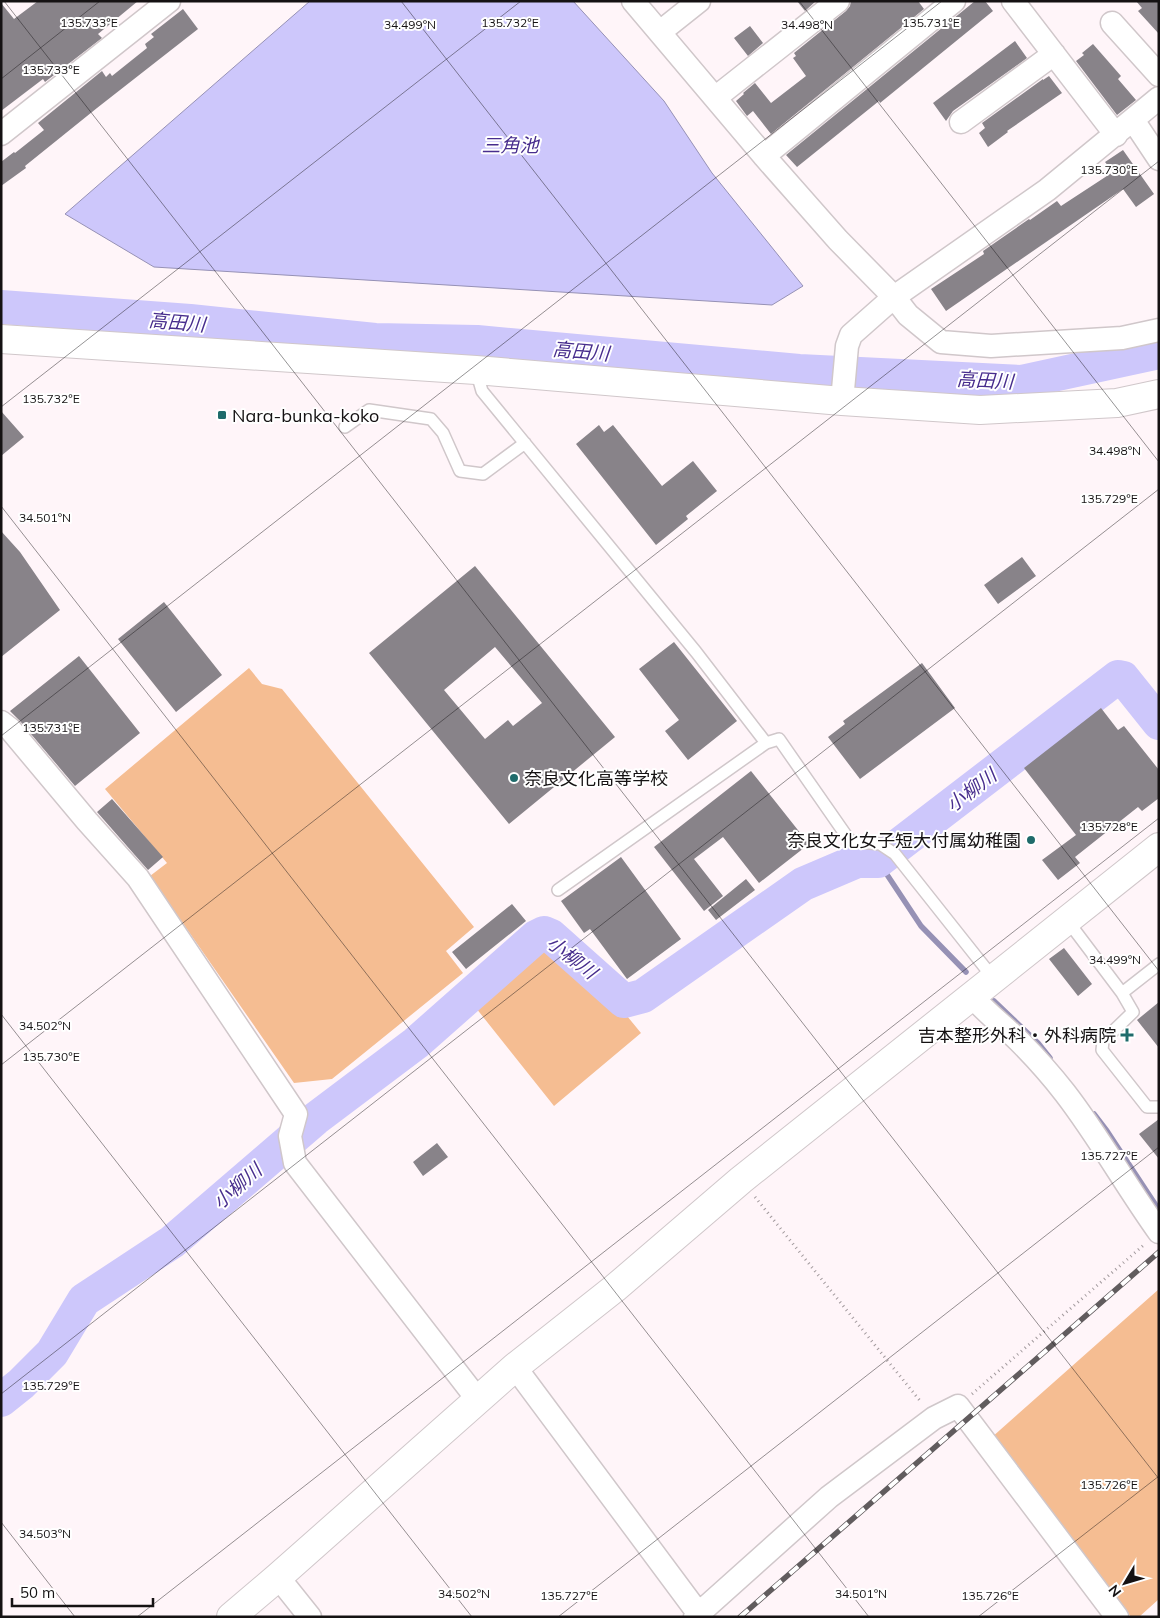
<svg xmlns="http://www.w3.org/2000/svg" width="1160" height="1618" font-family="Mulish,'Noto Sans JP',sans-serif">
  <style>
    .green { fill: #f5bd92 }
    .water { fill: #cdc7fb; stroke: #9691b5 }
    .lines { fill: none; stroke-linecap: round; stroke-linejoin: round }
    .stream { stroke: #9691b5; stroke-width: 5.5 }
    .river { stroke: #cdc7fb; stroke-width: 34 }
    .building { fill: #888389; fill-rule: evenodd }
    .lane-casing { stroke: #d0c7ca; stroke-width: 14 }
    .street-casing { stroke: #d0c7ca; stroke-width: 25 }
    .secondary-casing { stroke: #d0c7ca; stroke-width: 30 }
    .path { stroke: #a39b9e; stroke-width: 3; stroke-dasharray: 1 4; stroke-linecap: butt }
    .lane { stroke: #fff; stroke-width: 11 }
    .street { stroke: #fff; stroke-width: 22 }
    .secondary { stroke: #fff; stroke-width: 28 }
    .rail-casing { stroke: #615c5e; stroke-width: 5.5 }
    .rail { stroke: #fff; stroke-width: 4; stroke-dasharray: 11; stroke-linecap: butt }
    .ticks { fill: none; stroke: #151213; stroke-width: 1; stroke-opacity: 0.45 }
    .poi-dot { fill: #1f6b6b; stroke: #fff; stroke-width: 2 }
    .labels { text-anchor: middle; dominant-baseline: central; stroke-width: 4; stroke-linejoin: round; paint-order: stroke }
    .poi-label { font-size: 18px; fill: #151213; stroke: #fff; text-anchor: start }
    .water-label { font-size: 19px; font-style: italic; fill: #472d8d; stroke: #fff }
    .ticks-label { font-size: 12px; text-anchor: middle; fill: #151213; stroke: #fff; stroke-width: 4; stroke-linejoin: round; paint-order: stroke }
  </style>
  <rect width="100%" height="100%" fill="#fff5f9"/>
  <!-- green -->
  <path class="green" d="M 249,668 L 262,684 L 282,689 L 474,927 L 446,951 L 463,973 L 332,1079 L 294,1083 L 150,876 L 167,863 L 105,789 Z
    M 542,940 L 552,943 L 618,1005 L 641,1033 L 554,1106 L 472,1003 Z
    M 1159,1289 L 1159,1599 L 1139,1617 L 1131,1617 L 991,1438 Z"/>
  <!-- water -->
  <path class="water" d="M 310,1 L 573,1 L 664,101 L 712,173 L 803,286 L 772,305 L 154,267 L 65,214 Z"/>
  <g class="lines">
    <!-- stream -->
    <path class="stream" d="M 878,861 L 921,926 L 966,972
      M 994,1001 L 1038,1043 L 1050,1058
      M 1094,1114 L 1107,1131 L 1159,1210"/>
    <!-- river -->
    <path class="river" d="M 1,307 L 190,321 L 375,340 L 477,342 L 799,371 L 1021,382 L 1159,352
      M 1,1400 L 21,1384 L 52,1353 L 84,1300 L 172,1242 L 315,1119 L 416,1043 L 536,937 L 544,933 L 551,936 L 624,1001 L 643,996 L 803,884 L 857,861 L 878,861 L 1118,677 L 1123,678 L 1159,723"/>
  </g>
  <!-- building -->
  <path class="building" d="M 38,1 L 138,1 L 98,34 L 102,38 L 45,82 L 43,79 L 1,111 L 1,3 L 14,19 Z
    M 797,1 L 816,1 L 805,11 Z
    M 851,1 L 918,1 L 924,9 L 771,134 L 753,111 L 747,116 L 736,101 L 744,94 L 743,93 L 755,83 L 771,103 L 806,76 L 793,58 L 796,56 L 794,53 L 846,11 L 850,6 Z
    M 975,1 L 985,1 L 993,11 L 880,103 L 879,101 L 797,167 L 786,155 Z
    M 1136,1 L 1159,1 L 1159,34 L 1138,11 L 1142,8 Z
    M 183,9 L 198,29 L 97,108 L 25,166 L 26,168 L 1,186 L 1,162 L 14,152 L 15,153 L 44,130 L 38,123 L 102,71 L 106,77 L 110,73 L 112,76 L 147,48 L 145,44 L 154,37 L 151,34 Z
    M 750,26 L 763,43 L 748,56 L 734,38 Z
    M 1015,41 L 1027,58 L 953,111 L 946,121 L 933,103 Z
    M 1093,44 L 1121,76 L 1118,79 L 1136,100 L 1117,115 L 1076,61 L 1084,55 L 1082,53 Z
    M 1049,76 L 1062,93 L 1007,131 L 1008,132 L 988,147 L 979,133 L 985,128 L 982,123 L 1043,79 L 1043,80 Z
    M 1123,150 L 1154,194 L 1136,207 L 1123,189 L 946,311 L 931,289 L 984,254 L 983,251 L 1029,219 L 1030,220 L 1057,201 L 1061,206 L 1113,172 L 1105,162 Z
    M 1,411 L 24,437 L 1,456 Z
    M 599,425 L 604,432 L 613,425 L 662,486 L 693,461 L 717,491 L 686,516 L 688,519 L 656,545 L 576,444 Z
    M 1,531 L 20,552 L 60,610 L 1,657 Z
    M 1022,557 L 1036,576 L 998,604 L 984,585 Z
    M 475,566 L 615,737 L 509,824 L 369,653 ZM 495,647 L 542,703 L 513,726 L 508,720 L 485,739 L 444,690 Z
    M 164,602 L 222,675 L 176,712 L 118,639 Z
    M 674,642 L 737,721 L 688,760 L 665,731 L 679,720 L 639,669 Z
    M 79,656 L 140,733 L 75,786 L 20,721 L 10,711 Z
    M 922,663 L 955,708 L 860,779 L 828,737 L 845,724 L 843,721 Z
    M 1101,708 L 1118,730 L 1124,726 L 1159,770 L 1159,798 L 1142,811 L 1138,807 L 1075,857 L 1080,863 L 1058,880 L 1042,860 L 1076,835 L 1024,768 Z
    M 751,771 L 809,844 L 759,883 L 723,837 L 694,859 L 723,896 L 704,911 L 654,847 Z
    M 112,799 L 163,857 L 148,870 L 97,812 Z
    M 621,857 L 681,939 L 627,979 L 590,929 L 584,933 L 561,901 Z
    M 746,879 L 755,890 L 716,920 L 708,910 Z
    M 512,904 L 526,921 L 466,969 L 452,952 Z
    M 1064,948 L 1092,984 L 1078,996 L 1049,959 Z
    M 1159,1002 L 1159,1048 L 1137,1020 Z
    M 1159,1119 L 1159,1159 L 1139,1134 Z
    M 437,1143 L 448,1157 L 423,1176 L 413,1162 Z"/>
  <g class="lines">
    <!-- lane casing -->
    <g class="lane-casing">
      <path id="lane" d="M 476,370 L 482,391 L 696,652 L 766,743 L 558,890
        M 345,427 L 369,410 L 431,419 L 443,433 L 460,471 L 483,474 L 525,443
        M 766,743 L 779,739 L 850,841 L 880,844 L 895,854 L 994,979
        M 1067,920 L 1122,993 L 1159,964
        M 1122,993 L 1133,1012 L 1103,1041 L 1102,1050 L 1147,1107 L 1159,1107"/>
    </g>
    <!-- street casing -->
    <g class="street-casing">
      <path id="street" d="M 633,1 L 764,156 L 838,240 L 894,297 L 908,315 L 941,342 L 991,346 L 1122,338 L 1159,330
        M 1013,1 L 1116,135
        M 1112,23 L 1159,75
        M 660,32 L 699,1
        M 715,98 L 838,1
        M 1133,120 L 1159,159
        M 961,122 L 1054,54
        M 1,134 L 169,1
        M 764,156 L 954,1
        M 842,401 L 847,346 L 851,335 L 894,297 L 1047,190 L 1159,98
        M 1,722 L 10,729 L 87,821 L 138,878 L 296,1114 L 290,1136 L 295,1163 L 478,1400
        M 972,996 C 986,1013 1004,1026 1019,1041 C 1035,1057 1051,1075 1065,1093 C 1099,1137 1126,1186 1159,1232
        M 515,1367 L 701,1617
        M 278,1577 L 310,1617
        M 695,1617 L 829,1497 L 934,1418 L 958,1406 L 1117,1617"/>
    </g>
    <!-- secondary casing -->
    <g class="secondary-casing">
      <path id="secondary" d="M 1,339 L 476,370 L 842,401 L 980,410 L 1117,403 L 1159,394
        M 231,1617 L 278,1577 L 515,1367 L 615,1288 L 741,1180 L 1159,847"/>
    </g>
    <!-- path -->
    <path class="path" d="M 755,1197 L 921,1402
      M 972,1394 L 1145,1244"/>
    <!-- lane -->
    <use href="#lane" class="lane"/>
    <!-- street -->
    <use href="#street" class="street"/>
    <!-- secondary -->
    <use href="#secondary" class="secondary"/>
    <!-- rail casing -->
    <g class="rail-casing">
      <path id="rail" d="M 740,1617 L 1159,1252"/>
    </g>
    <!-- rail -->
    <use href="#rail" class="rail"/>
  </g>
  <!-- ticks -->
  <path class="ticks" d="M 4,1 L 1159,1479M 401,1 L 1159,971M 799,1 L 1159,462M 1,79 L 100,1M 1,407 L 521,1M 1,506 L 869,1617M 1,736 L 942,1M 1,1014 L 472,1617M 1,1065 L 1159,161M 1,1394 L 1159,489M 1,1522 L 75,1617M 137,1617 L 1159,818M 558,1617 L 1159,1147M 978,1617 L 1159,1476"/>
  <!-- markers -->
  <g class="poi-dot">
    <rect x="217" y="410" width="10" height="10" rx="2.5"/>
    <circle cx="514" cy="778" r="5"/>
    <circle cx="1031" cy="840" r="5"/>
    <path d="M1124.5 1027.5h5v5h5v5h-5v5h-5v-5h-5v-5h5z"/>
  </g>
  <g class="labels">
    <!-- poi labels -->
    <g class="poi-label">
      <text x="232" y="415">Nara-bunka-koko</text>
      <text x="524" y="778">奈良文化高等学校</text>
      <text x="1021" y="840" text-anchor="end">奈良文化女子短大付属幼稚園</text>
      <text x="1116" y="1035" text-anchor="end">吉本整形外科・外科病院</text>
    </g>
    <!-- water labels -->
    <g class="water-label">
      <text x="510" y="145">三角池</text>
      <text transform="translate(177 322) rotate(5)">高田川</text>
      <text transform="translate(581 351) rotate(5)">高田川</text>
      <text transform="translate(985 380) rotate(3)">高田川</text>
      <text transform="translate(971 790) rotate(-37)">小柳川</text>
      <text transform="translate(572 957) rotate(38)">小柳川</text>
      <text transform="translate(237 1186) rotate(-41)">小柳川</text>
    </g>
  </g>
  <g class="ticks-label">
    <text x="89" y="27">135.733°E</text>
    <text x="510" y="27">135.732°E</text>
    <text x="931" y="27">135.731°E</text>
    <text x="410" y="29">34.499°N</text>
    <text x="807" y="29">34.498°N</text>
    <text x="51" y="74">135.733°E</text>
    <text x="1109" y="174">135.730°E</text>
    <text x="51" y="403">135.732°E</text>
    <text x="1115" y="455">34.498°N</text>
    <text x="1109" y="503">135.729°E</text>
    <text x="45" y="522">34.501°N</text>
    <text x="51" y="732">135.731°E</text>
    <text x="1109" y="831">135.728°E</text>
    <text x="1115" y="964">34.499°N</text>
    <text x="45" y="1030">34.502°N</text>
    <text x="51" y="1061">135.730°E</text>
    <text x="1109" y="1160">135.727°E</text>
    <text x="51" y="1390">135.729°E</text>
    <text x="1109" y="1489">135.726°E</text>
    <text x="45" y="1538">34.503°N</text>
    <text x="464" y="1598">34.502°N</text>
    <text x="861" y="1598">34.501°N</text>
    <text x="569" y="1600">135.727°E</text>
    <text x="990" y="1600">135.726°E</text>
  </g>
  <!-- border -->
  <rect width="1160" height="1618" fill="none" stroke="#151213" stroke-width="5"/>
  <!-- north arrow -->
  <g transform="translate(1125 1583) rotate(232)" stroke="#ffffff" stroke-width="4" paint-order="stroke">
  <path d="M0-4L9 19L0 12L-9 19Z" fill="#151213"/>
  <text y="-8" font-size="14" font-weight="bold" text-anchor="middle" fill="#151213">N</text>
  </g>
  <!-- scale -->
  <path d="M12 1598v8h141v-8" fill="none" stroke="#151213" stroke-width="2.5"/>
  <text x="20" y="1598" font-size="15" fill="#151213" stroke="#ffffff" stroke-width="4" paint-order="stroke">50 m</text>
</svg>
